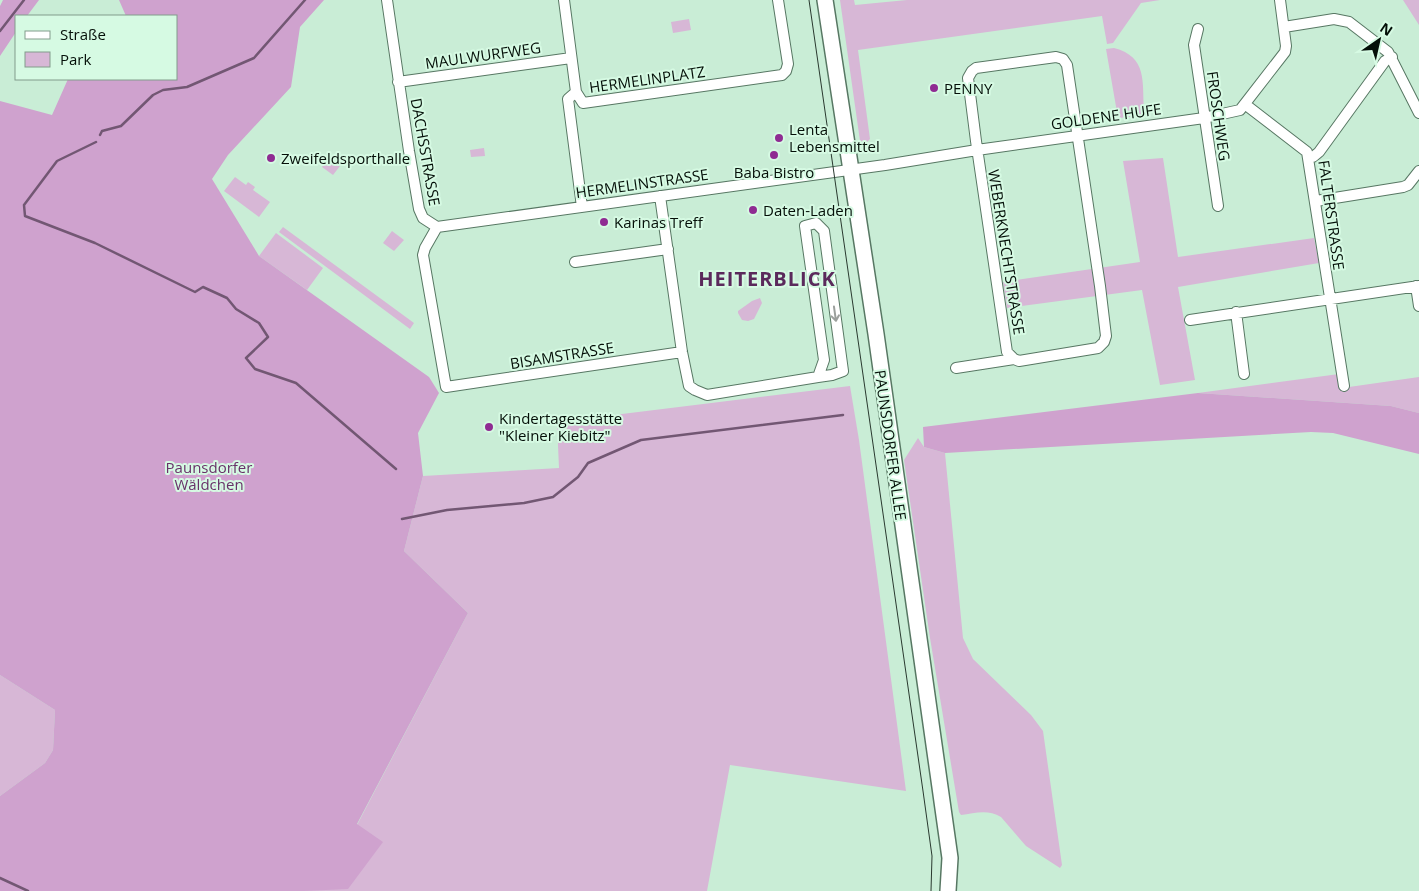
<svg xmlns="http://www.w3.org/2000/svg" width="1419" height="891" font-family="'Open Sans',sans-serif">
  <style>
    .green { fill: #d7b7d6 }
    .forest { fill: #cfa2ce }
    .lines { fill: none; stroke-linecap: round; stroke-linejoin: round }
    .stream { stroke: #725773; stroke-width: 2.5 }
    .street-casing { stroke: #577763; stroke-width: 12 }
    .secondary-casing { stroke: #577763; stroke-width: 18 }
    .street { stroke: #fff; stroke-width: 10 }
    .secondary { stroke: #fff; stroke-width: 15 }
    .tram { stroke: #29392f; stroke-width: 1 }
    .oneway { stroke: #9b9f9c }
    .poi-dot { fill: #8f2b92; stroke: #d6fae3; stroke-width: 2 }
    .labels { text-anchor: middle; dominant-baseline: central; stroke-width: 4; stroke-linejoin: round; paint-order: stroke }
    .street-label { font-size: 15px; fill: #040f08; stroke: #d6fae3 }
    .poi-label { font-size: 15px; fill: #040f08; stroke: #d6fae3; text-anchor: start }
    .park-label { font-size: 15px; fill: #683169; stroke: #d6fae3 }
    .district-label { font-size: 20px; font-weight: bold; letter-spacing: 1px; fill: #5b2a5c; stroke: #d6fae3 }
  </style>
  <rect width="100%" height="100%" fill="#c9edd6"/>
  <!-- green -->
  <path class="green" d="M 840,0 L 854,0 L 855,5 L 907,0 L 1160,0 L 1141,3 L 1113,43 L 1107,44 L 1102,16 L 858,50 L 870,139 L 867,142 L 860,141 Z
    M 1403,0 L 1419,0 L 1419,25 Z
    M 689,19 L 691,30 L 673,33 L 671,22 Z
    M 1114,48 C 1148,57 1142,82 1144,111 L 1141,116 L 1118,118 L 1106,49 Z
    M 484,148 L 485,156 L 471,157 L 470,150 Z
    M 328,158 L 340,166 L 333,175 L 322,167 Z
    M 1163,158 L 1178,257 L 1314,238 L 1319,263 L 1178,287 L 1195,380 L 1160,385 L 1142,290 L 1007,308 L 1003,282 L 1140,262 L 1123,161 Z
    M 235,177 L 246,185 L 248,182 L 255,187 L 253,190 L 270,202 L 259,217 L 224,191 Z
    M 283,227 L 414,323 L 410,329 L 279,232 Z
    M 392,231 L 404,240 L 394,251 L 383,243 Z
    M 276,233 L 323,268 L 307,290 L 259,256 Z
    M 760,298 L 762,303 L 754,319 L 748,321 L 742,320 L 738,313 L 738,311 L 752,301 Z
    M 1339,374 L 1342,388 L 1419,377 L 1419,413 L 1391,406 L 1198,393 Z
    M 850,386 L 859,440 L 906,791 L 730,765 L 707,891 L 304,891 L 382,843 L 357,825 L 468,613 L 404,551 L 423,476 L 559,468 L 557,422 Z
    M 918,438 L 924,447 L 945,453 L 963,638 L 973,659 L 1031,715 L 1043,731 L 1062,865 L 1060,868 L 1026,846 L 1001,817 C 988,809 975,813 961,815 L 959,812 L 930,638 L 904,460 Z
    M 0,675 L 55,710 L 53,750 L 45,763 L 0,796 Z"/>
  <!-- forest -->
  <path class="forest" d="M 3,0 L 39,0 L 27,16 L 16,16 L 16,32 L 0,56 L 0,6 Z
    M 119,0 L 324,0 L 300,27 L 291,87 L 228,155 L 212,179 L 259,256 L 429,377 L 439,393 L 418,433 L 423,476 L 404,551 L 468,613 L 357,824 L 383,842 L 348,889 L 304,891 L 0,891 L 0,796 L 45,763 L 53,750 L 55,710 L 0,675 L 0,101 L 52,115 L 68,79 L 176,79 L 176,16 L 126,16 Z
    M 1198,393 L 1391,406 L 1419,413 L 1419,454 L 1333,433 L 1311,432 L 945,453 L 924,447 L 923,427 Z"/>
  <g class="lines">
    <!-- stream -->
    <path class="stream" d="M 0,31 L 24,0
      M 100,135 L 102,131 L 121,126 L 153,95 L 163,90 L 187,87 L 254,58 L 305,0
      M 96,142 L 57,161 L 24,205 L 25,216 L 95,243 L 195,292 L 203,287 L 227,298 L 236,309 L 259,323 L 268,337 L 246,358 L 255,369 L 296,383 L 396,469
      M 402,519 L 447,510 L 524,503 L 553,497 L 578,477 L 588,463 L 641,440 L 843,415
      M 0,878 L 28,891"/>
    <!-- street casing -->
    <g class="street-casing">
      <path id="street" d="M 387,0 L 409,151 L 419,209 L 423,218 L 437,227
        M 564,0 L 576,92 L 583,103 L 782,75 L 786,71 L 788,64 L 778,0
        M 1284,27 L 1334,19 L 1349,22 L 1388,52 L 1419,113
        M 1198,29 L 1194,45 L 1218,206
        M 1056,57 L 1063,59 L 1067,65 L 1100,286 L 1106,336 L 1104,342 L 1098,348 L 1019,361 L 1014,359 L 1007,352 L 976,141 L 968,78 L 972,71 L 976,68 Z
        M 398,82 L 571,58
        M 576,92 L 568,99 L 582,207
        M 1246,105 L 1307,152 L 1344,386
        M 1309,157 L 1313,157 L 1319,152 L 1385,61 L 1392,57
        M 660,196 L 682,352 L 689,386 L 695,390 L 707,395 L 818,377 L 824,360 L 805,226 L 816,223 L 824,231 L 843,371 L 832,375 L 818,377
        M 1316,201 L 1403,187 L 1408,185 L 1419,171
        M 437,227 L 885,165 L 977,150 L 1204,118 L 1240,110 L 1285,52 L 1286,46 L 1280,0
        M 437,227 L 425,248 L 423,255 L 446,387 L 682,352
        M 575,262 L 668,249
        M 1416,286 L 1419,306
        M 1236,312 L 1244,374
        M 1190,320 L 1419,286
        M 956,368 L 1014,359"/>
    </g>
    <!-- secondary casing -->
    <g class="secondary-casing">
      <path id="secondary" d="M 825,0 L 876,334 L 950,858 L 948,891"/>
    </g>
    <!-- street -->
    <use href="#street" class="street"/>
    <!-- secondary -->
    <use href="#secondary" class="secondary"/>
    <!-- tram -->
    <path class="tram" d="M 809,0 L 923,791 L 932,856 L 931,891"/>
  </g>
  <!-- one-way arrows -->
  <defs><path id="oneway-shaft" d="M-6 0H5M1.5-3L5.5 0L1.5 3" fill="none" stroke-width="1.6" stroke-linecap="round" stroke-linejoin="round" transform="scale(1.25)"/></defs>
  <use class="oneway" href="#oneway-shaft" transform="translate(835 314) rotate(82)"/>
  <!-- markers -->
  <g class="poi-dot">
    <circle cx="934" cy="88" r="5"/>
    <circle cx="779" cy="138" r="5"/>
    <circle cx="774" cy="155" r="5"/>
    <circle cx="271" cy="158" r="5"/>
    <circle cx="753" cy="210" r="5"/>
    <circle cx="604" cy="222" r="5"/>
    <circle cx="489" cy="427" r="5"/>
  </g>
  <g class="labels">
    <!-- street labels -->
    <g class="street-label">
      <text transform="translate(483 55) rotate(-8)">MAULWURFWEG</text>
      <text transform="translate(647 79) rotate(-8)">HERMELINPLATZ</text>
      <text transform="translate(1106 116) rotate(-8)">GOLDENE HUFE</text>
      <text transform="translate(1219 116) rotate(82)">FROSCHWEG</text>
      <text transform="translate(426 152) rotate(80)">DACHSSTRASSE</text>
      <text transform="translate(642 183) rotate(-8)">HERMELINSTRASSE</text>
      <text transform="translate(1332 215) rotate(82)">FALTERSTRASSE</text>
      <text transform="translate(1007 252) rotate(81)">WEBERKNECHTSTRASSE</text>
      <text transform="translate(562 355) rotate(-9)">BISAMSTRASSE</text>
      <text transform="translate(891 445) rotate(82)">PAUNSDORFER ALLEE</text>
    </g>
    <!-- poi labels -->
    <g class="poi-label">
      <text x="944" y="88">PENNY</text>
      <text x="789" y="129">Lenta<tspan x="789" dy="17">Lebensmittel</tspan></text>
      <text x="281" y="158">Zweifeldsporthalle</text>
      <text x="774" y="172" text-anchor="middle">Baba Bistro</text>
      <text x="763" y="210">Daten-Laden</text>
      <text x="614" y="222">Karinas Treff</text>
      <text x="499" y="418">Kindertagesstätte<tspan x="499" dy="17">"Kleiner Kiebitz"</tspan></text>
    </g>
    <!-- park labels -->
    <g class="park-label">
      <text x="209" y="467">Paunsdorfer<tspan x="209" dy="17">Wäldchen</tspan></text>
    </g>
    <!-- district labels -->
    <g class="district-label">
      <text x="767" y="278">HEITERBLICK</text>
    </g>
  </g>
  <!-- legend -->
  <rect x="15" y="15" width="162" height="65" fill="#d6fae3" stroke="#829c8b"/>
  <rect x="25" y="31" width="25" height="8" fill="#ffffff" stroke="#829c8b"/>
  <text x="60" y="40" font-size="15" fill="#040f08">Straße</text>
  <rect x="25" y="52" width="25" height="15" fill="#d7b7d6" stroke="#829c8b"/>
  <text x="60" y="65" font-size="15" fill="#040f08">Park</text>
  <!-- north arrow -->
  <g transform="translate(1379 40) rotate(34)" stroke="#d6fae3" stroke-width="4" paint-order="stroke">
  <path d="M0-4L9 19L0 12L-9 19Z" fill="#040f08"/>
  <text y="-8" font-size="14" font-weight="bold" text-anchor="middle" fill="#040f08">N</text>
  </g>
</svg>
